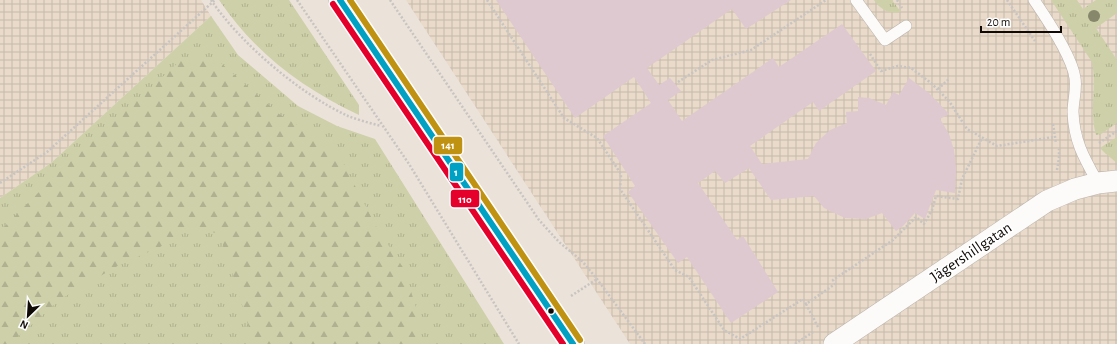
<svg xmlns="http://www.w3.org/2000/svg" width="1117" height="344" font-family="'Alegreya Sans',sans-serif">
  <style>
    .industrial { fill: url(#industrial-grid) }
    .grass { fill: url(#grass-tufts) }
    .forest { fill: url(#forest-firs) }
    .building { fill: #dec9d0 }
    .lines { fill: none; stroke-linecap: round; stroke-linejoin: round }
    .lane-casing { stroke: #bbb4ad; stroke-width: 12 }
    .street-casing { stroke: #bbb4ad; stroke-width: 22 }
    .secondary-casing { stroke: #bbb4ad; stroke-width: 23 }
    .path { stroke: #c7c4c1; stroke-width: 2.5; stroke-dasharray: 2 2; stroke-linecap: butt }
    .lane { stroke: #fcfbf9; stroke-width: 11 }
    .street { stroke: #fcfbf9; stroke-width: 21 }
    .secondary { stroke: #fcfbf9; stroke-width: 22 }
    .bus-1-casing { stroke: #fff; stroke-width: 9 }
    .bus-2-casing { stroke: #fff; stroke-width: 9 }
    .bus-3-casing { stroke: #fff; stroke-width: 9 }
    .bus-1 { stroke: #01a1c4; stroke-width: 6 }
    .bus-2 { stroke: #e4002b; stroke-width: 6 }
    .bus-3 { stroke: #c09211; stroke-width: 6 }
    .tree { fill: #87876c }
    .bus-dot { fill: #0f0a06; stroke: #fff; stroke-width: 1.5 }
    .labels { text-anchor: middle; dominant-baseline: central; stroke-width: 3.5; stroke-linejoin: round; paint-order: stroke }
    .street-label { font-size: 16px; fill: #0f0a06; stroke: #fff }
    .line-badge { stroke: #fff; stroke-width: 1.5 }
    .badge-label { font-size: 11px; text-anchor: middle; font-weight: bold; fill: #fff }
  </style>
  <defs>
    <pattern id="industrial-grid" width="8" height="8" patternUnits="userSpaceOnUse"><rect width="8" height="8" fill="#e9daca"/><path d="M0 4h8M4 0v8" fill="none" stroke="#c7baac"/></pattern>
    <pattern id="grass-tufts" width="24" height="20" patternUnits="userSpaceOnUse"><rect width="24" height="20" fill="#cdd0a9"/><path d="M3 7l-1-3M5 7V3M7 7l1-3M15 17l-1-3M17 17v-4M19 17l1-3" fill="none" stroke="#afb190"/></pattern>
    <pattern id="forest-firs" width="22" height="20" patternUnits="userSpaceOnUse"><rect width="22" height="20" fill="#cdd0a9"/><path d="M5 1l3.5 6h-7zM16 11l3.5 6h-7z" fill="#afb190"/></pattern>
  </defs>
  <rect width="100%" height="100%" fill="#ebe2d9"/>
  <!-- industrial -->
  <path class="industrial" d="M 0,0 L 201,0 L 211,16 L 51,163 L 0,198 Z
    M 406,0 L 1117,0 L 1117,344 L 630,344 Z"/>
  <!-- grass -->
  <path class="grass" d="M 219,0 L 289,0 L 359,105 L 359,115 C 302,88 255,53 219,0 Z
    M 874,0 L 892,0 L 901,12 C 888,14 881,10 874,0 Z
    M 1051,0 L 1077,0 L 1083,9 L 1096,0 L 1117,0 L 1117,13 L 1096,28 L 1117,60 L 1117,123 L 1101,134 L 1096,135 C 1089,111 1097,87 1092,62 Z
    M 211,16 L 238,55 L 298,106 L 337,126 L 375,139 L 504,344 L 0,344 L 0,198 L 51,163 Z
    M 1117,137 L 1117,163 L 1106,154 L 1100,148 Z"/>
  <!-- forest -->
  <path class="forest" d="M 214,57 L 279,114 L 324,141 L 341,159 L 377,228 L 404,269 L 419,317 L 417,344 L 251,344 L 251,335 L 229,261 L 218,233 L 189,230 L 160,247 L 121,264 L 59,300 L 10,344 L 0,344 L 0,231 L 58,173 L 181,60 Z"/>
  <!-- building -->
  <path class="building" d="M 496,0 L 791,0 L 746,29 L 732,9 L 647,68 L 659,85 L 670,78 L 681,91 L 668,100 L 682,121 L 773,58 L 779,67 L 842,24 L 876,71 L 819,111 L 813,102 L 750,146 L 762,164 L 808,159 L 816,143 L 830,130 L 847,123 L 846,112 L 858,111 L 858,97 L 869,98 L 886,105 L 893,92 L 899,95 L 909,78 L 929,93 L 949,114 L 940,119 L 949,134 L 954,150 L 956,168 L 955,193 L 936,190 L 925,219 L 915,213 L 903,226 L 896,231 L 882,213 L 866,219 L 845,218 L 824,208 L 814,196 L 771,200 L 749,168 L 725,183 L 715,171 L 698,183 L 737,240 L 743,236 L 778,292 L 731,323 L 687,257 L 678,263 L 628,192 L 635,186 L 603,136 L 651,103 L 634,77 L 575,118 Z"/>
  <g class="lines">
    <!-- lane casing -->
    <g class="lane-casing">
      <path id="lane" d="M 856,0 L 885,40 L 906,26
        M 1034,0 C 1047,19 1072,56 1075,78 C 1077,89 1073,101 1073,112 C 1074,141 1084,158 1098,183"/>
    </g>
    <!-- street casing -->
    <g class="street-casing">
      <path id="street" d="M 834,344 L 1047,201 L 1075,189 L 1098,183 L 1117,181"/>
    </g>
    <!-- secondary casing -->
    <g class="secondary-casing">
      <path id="secondary" d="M 340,0 L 573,344"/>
    </g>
    <!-- path -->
    <path class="path" d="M 211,0 C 241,44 300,94 348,116 C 358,120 370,123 381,126
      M 297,0 L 409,164 L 519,344
      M 390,0 L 539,220 L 559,242 L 582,261 L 597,279 L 645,344
      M 487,0 L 564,118 L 597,138 L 621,174 L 620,189 L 675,270 L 689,277 L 724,330 L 740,339 L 803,299 L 806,304 L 835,284 L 833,280 L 893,240 L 916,217 L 924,224 L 932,210 L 936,196 L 958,199 L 962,179 L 982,138
      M 897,0 L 902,8
      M 1007,0 L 1035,41
      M 870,54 L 881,71 L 898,66 L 911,68 L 931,83 L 949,101 L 967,129 L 997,146 L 1054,137
      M 678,82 L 712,60 L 751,50 L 826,0
      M 938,89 L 949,79
      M 1053,124 L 1056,143
      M 1099,143 L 1117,131
      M 1057,170 L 1059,158 L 1059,149
      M 0,183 L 47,152 L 215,0
      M 571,296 L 597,279
      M 806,304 L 818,327
      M 795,344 L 813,332"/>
    <!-- lane -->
    <use href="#lane" class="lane"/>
    <!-- street -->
    <use href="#street" class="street"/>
    <!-- secondary -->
    <use href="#secondary" class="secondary"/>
    <!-- bus-1 casing -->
    <g class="bus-1-casing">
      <path id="bus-1" d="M 340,0 L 573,344"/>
    </g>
    <!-- bus-2 casing -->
    <g class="bus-2-casing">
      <path id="bus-2" d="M 333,4 L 563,344"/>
    </g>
    <!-- bus-3 casing -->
    <g class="bus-3-casing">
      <path id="bus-3" d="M 350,0 L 580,340"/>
    </g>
    <!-- bus-1 -->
    <use href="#bus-1" class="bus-1"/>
    <!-- bus-2 -->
    <use href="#bus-2" class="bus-2"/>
    <!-- bus-3 -->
    <use href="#bus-3" class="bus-3"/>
  </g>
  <!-- trees -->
  <circle class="tree" cx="1094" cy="16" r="6"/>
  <!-- markers -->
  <circle class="bus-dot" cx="551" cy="311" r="3.5"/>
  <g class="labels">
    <!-- street labels -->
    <g class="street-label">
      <text transform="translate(971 252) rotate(-34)">Jägershillgatan</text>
    </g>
  </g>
  <g class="line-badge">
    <rect x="433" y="136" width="30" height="19" rx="4" fill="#c09211"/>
    <rect x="449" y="162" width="15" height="20" rx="4" fill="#01a1c4"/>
    <rect x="450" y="189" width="30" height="19" rx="4" fill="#e4002b"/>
  </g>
  <g class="badge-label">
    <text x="448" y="149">141</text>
    <text x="456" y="176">1</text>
    <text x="465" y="203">110</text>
  </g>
  <!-- north arrow -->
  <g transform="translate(28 316) rotate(205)" stroke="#ffffff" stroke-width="3" paint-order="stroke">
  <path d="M0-3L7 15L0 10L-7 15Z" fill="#0f0a06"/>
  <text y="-6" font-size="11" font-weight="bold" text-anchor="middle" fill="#0f0a06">N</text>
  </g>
  <!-- scale -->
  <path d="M981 26v6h80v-6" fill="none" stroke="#0f0a06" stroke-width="2"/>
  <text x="987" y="26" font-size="12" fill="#0f0a06" stroke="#ffffff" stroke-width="3" paint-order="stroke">20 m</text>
</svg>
